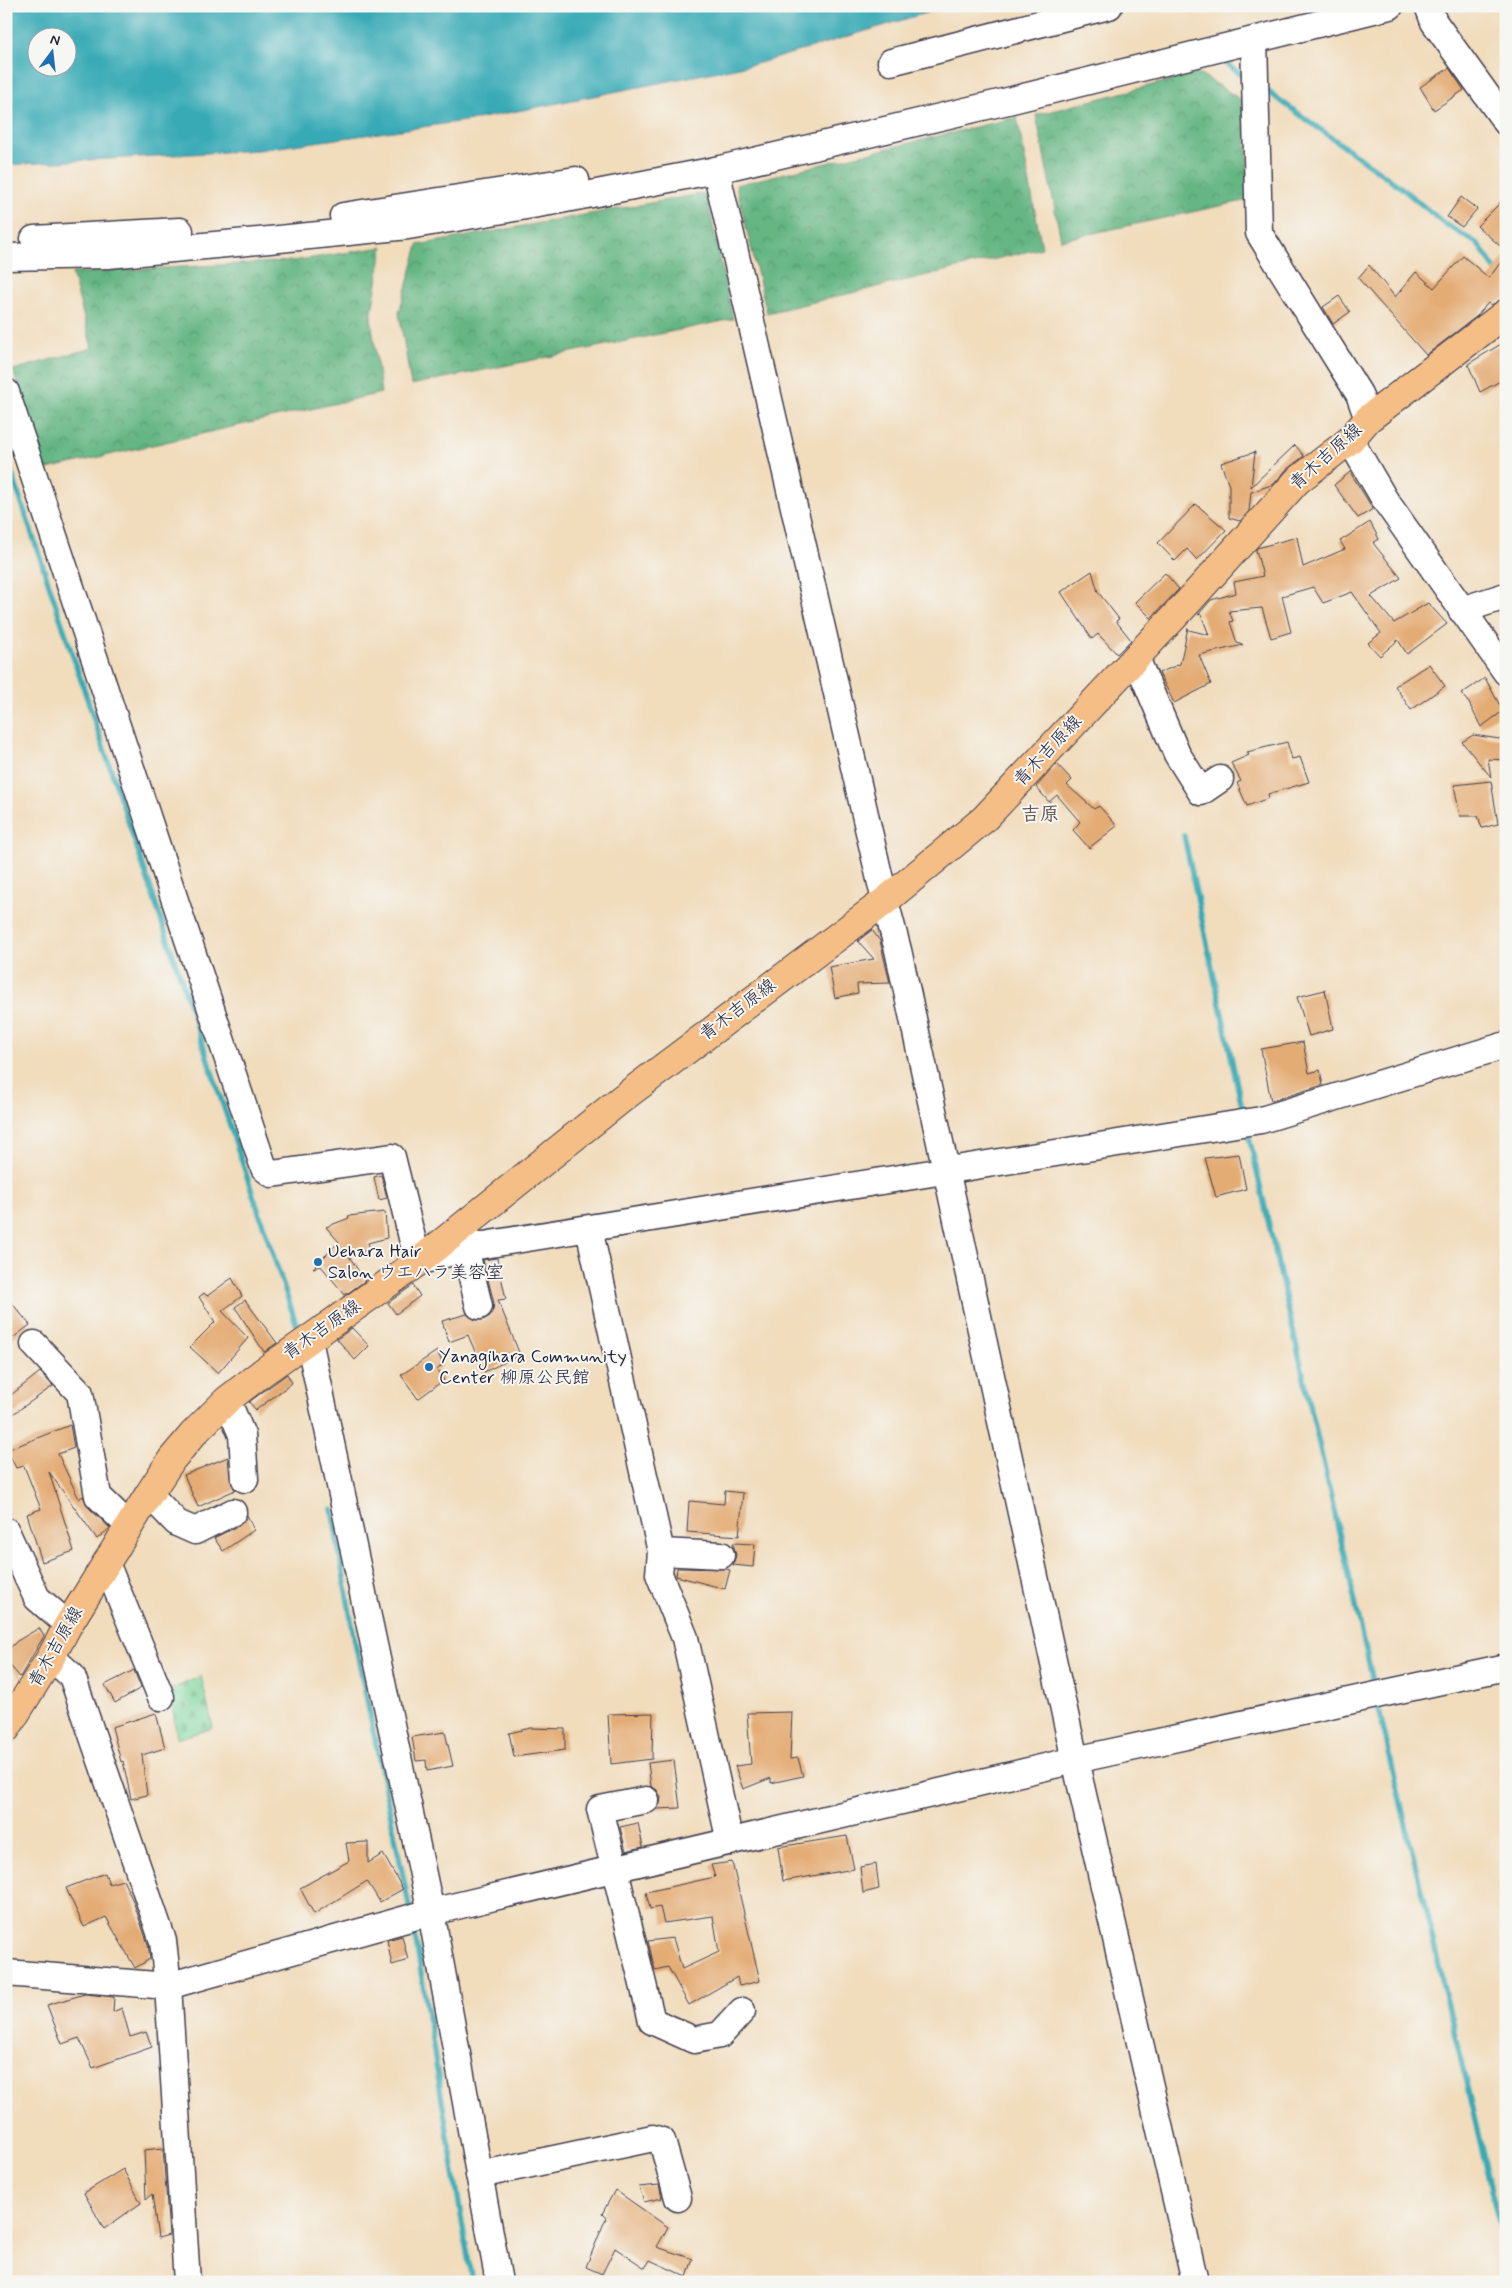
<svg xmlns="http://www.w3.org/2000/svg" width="1512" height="2288" font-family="Mynerve,'Klee One',sans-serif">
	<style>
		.forest { fill: url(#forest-crowns); stroke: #446c5f }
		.cemetery { fill: url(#cemetery-stones); stroke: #4f7c6b }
		.water { fill: #39aab6; stroke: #2e6678; fill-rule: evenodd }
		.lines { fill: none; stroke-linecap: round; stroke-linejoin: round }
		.stream { stroke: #39aab6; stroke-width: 5.5 }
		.building { fill: #e4ac74 }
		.minor-casing { stroke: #413e4e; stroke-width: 29 }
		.major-casing { stroke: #413e4e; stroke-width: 30 }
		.minor { stroke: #fff; stroke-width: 26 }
		.major { stroke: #f5be86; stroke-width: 28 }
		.poi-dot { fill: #1f6fb2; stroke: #f6f6f2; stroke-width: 2 }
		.labels { text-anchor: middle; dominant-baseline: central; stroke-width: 4; stroke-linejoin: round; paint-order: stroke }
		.street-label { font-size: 18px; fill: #22223b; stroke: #f6f6f2 }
		.poi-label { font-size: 18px; fill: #22223b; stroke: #f6f6f2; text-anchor: start }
		.neighbourhood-label { font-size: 19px; font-weight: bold; fill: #66524f; stroke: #f6f6f2 }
	</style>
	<defs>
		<pattern id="forest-crowns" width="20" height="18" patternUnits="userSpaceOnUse" patternTransform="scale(1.25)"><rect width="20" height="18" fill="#65b683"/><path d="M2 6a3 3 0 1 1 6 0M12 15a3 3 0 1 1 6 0" fill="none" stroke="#53946c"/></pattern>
		<pattern id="cemetery-stones" width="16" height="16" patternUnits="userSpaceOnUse" patternTransform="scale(1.25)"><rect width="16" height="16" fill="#7cd59b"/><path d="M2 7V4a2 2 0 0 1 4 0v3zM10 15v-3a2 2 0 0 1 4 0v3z" fill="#6bb786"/></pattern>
	</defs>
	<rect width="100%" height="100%" fill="#f6f6f2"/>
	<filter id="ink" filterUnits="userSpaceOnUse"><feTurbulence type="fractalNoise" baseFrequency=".02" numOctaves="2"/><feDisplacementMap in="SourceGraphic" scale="10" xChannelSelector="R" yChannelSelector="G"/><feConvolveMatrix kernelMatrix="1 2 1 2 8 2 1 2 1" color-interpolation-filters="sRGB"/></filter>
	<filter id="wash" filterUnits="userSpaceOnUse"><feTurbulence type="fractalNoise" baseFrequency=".0096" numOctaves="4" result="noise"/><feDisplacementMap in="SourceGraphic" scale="20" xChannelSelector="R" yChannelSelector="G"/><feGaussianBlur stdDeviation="1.12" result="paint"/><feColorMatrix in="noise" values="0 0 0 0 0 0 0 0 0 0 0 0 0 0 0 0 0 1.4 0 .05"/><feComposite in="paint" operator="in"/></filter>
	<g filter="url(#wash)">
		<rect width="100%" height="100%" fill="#f1dcbc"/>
		<!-- forest -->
		<g class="forest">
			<path d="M1199 73 1246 103 1248 200 1061 240 1036 115Z"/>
			<path d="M1017 117 1042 248 767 313 736 185Z"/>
			<path d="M706 193 733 319 411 385 399 313 418 245Z"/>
			<path d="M383 247 371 318 381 393 43 470 13 370 92 348 72 273 292 261Z"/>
		</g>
		<!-- cemetery -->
		<path class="cemetery" d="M201 1676 213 1728 177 1739 170 1690Z"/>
		<!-- water -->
		<path class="water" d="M6 6H949L760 63 472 120 258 150 6 165ZM38 38H68V68H38Z"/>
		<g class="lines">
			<!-- stream -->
			<g class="stream">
				<path d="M1222 61 1245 77"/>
				<path d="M1267 91 1399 186 1445 224 1478 244 1499 275"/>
				<path d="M6 456 300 1335"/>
				<path d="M1184 836 1244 1117"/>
				<path d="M1247 1128 1375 1690"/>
				<path d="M332 1509 355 1642 410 1910"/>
				<path d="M1377 1701 1506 2254"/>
				<path d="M413 1924 472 2282"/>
			</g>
		</g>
		<g id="blocks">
			<!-- building -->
			<g class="building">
				<path d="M1449 68 1464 90 1434 110 1420 87Z"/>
				<path d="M1461 197 1477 209 1462 227 1447 217Z"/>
				<path d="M1506 197V251L1477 226Z"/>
				<path d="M1506 255V298L1491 305 1488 303 1477 316 1426 355 1358 278 1369 265 1395 297 1416 272 1434 288 1463 256 1489 278Z"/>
				<path d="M1339 296 1350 312 1333 324 1323 307Z"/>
				<path d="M1506 341V378L1480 392 1468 364Z"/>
				<path d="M1295 445 1304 456 1287 469 1274 484 1251 492 1249 511 1240 521 1229 518V486L1221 463 1255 452 1251 487Z"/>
				<path d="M1350 472 1373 509 1358 518 1334 485Z"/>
				<path d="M1196 504 1226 530 1197 560 1187 549 1175 561 1158 543Z"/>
				<path d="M1370 522 1379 539 1373 543 1401 578 1371 596 1394 623 1428 603 1447 624 1407 654 1398 640 1380 656 1368 643 1381 633 1352 592 1323 603 1313 587 1282 596 1291 632 1271 638 1262 608 1229 611 1233 621 1230 622 1237 643 1243 645 1199 655 1211 684 1174 703 1159 673 1180 664 1188 628 1189 630 1209 635 1201 614 1198 615 1211 600 1236 593 1234 582 1263 576 1256 550 1257 548 1297 537 1303 567 1345 549 1340 541Z"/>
				<path d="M1092 571 1098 592 1119 619 1116 621 1131 640 1117 654 1098 634 1092 639 1061 592Z"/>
				<path d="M1165 573 1179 589 1151 618 1135 602Z"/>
				<path d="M1429 664 1445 686 1411 710 1395 686Z"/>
				<path d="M1485 678 1503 711 1481 727 1469 703 1461 694Z"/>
				<path d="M1473 735 1506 740V760L1488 759 1491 777 1462 742Z"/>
				<path d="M1287 742 1292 759 1300 757 1309 782 1268 794 1269 798 1247 806 1237 783 1241 781 1231 763 1249 755 1247 752Z"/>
				<path d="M1057 764 1072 780 1067 785 1094 809 1099 806 1117 826 1089 848 1073 830 1080 822 1057 795 1049 802 1036 787Z"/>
				<path d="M1491 781 1498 824 1482 828 1478 816H1460L1454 785Z"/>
				<path d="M872 930 880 941 890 983 857 984 858 993 835 998 829 967 874 959 858 941Z"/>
				<path d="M1325 990 1333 1029 1309 1036 1297 997Z"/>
				<path d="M1303 1042 1309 1073 1320 1070 1323 1085 1271 1101 1261 1049Z"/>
				<path d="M1239 1154 1246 1189 1216 1197 1205 1158Z"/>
				<path d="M381 1175 387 1198 379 1200 374 1177Z"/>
				<path d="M385 1212 387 1238 368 1243 370 1249 349 1256 365 1281 345 1295 321 1266 313 1268 339 1242 326 1227 349 1218 348 1216Z"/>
				<path d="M497 1258 506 1299 498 1300 520 1355 484 1372 468 1335 449 1342 442 1321 467 1314 475 1320H483L490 1316 493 1310 494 1303 483 1260Z"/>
				<path d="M232 1278 242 1296 222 1311 248 1338 218 1373 190 1347 215 1322 199 1297 204 1293 207 1296Z"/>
				<path d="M413 1285 420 1296 396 1314 388 1303Z"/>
				<path d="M6 1296 30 1325 6 1343Z"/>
				<path d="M245 1300 277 1343 264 1352 235 1307Z"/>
				<path d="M352 1328 369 1346 355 1360 337 1339Z"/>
				<path d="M437 1351 443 1364 437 1370 444 1380 418 1399 401 1375Z"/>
				<path d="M40 1372 53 1386 6 1419V1399Z"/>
				<path d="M287 1374 292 1383 256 1410 249 1402Z"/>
				<path d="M70 1425 74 1448 58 1454 79 1499 83 1496 88 1507 110 1528 97 1539 49 1472 74 1551 42 1562 27 1514 41 1509 24 1466 16 1468 7 1450Z"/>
				<path d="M228 1457 230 1480 235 1490 198 1507 184 1475Z"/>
				<path d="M725 1491 743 1493 739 1536 687 1532 689 1501 724 1504Z"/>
				<path d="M247 1515 254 1530 223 1551 214 1538 240 1525Z"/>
				<path d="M733 1543 755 1544 753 1567 733 1565 736 1555Z"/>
				<path d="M677 1568 726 1569 730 1570 725 1589 676 1576Z"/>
				<path d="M39 1628 44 1636 20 1677 6 1661V1652L17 1641Z"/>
				<path d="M134 1670 141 1688 115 1703 105 1685Z"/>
				<path d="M792 1712 790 1759 798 1758 803 1776 771 1783V1778L743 1789 735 1766 751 1764 747 1713Z"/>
				<path d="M156 1713 165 1748 142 1755 147 1795 131 1799 123 1761 121 1762 112 1727Z"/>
				<path d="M653 1713 652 1759 611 1764 608 1714Z"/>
				<path d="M531 1728 565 1729V1750L514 1757 509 1733Z"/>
				<path d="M445 1732 453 1766 427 1771 426 1760 416 1761 412 1737Z"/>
				<path d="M674 1760 680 1808 657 1809 660 1804 661 1797 657 1790 651 1786 648 1763Z"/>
				<path d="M638 1823 643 1847 626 1851 620 1827Z"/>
				<path d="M847 1836 854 1869 783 1881 778 1847Z"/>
				<path d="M368 1842V1863L383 1854 403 1889 380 1902 367 1881 314 1914 300 1888 349 1861 346 1843Z"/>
				<path d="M732 1862 760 1981 739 1986 737 1977 689 2005 668 1967 655 1970 648 1941 673 1938 682 1969 719 1952 713 1916 664 1923 660 1907 650 1909 646 1892 715 1877 711 1865Z"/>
				<path d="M876 1864 879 1889 863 1893 860 1867Z"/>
				<path d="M105 1873 109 1884 123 1880 133 1901 148 1944 150 1959 135 1968 106 1917 84 1927 66 1888Z"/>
				<path d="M402 1936 408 1960 392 1965 387 1940Z"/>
				<path d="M85 1994 114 1997 113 2012 122 2008 130 2037 146 2032 152 2047 93 2068 79 2038 62 2044 47 2005Z"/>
				<path d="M163 2148 169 2235 158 2238 152 2194 146 2199 144 2150Z"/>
				<path d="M123 2169 141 2203 104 2229 84 2193Z"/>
				<path d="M659 2185 662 2198 644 2202 639 2187Z"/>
				<path d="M615 2190 668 2227 657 2247 693 2259 687 2277 650 2260 645 2268 615 2248 602 2274 586 2267 606 2218 602 2214Z"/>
			</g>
		</g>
	</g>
	<g filter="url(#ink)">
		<use href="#blocks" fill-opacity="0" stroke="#413e4e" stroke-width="1"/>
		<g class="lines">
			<defs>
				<g id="minor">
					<path d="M1428 6 1434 22 1506 122"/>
					<path d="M1254 40 1259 233 1359 394 1368 419"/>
					<path d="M891 62 1109 6"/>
					<path d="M716 170 885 901 898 950 1075 1760 1195 2282"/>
					<path d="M343 216 576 180"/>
					<path d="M34 239 180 231"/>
					<path d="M6 257 108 255 269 240 408 226 550 202 716 170 1012 100 1390 6"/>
					<path d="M6 392 264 1168 272 1174 392 1157 418 1262 465 1248 1261 1120 1506 1045"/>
					<path d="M1350 440 1385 500 1506 672"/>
					<path d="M1461 610 1506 596"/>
					<path d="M1136 658 1177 754 1201 792 1220 779"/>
					<path d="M589 1229 661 1552 659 1574 685 1638 730 1842"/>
					<path d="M465 1248 479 1306"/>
					<path d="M309 1340 431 1912 499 2282"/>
					<path d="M34 1344 80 1393 98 1496 129 1526"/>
					<path d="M227 1400 242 1435 245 1479"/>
					<path d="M149 1494 177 1523 195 1531 233 1512"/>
					<path d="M6 1531 37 1598 68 1625"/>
					<path d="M661 1552 721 1555"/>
					<path d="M106 1563 161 1697"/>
					<path d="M51 1657 72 1676 163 1941 168 1986 187 2282"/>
					<path d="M646 1800 600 1809 652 2021 694 2040 720 2035 742 2011"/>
					<path d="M6 1973 168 1986 431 1912 1075 1760 1506 1667"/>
					<path d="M479 2175 653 2138 662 2141 678 2198"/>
				</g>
				<path id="major" d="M6 1729 51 1657 68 1625 149 1494 172 1459 194 1433 227 1400 263 1372 418 1262 624 1097 885 901 984 819 1188 602 1297 481 1350 440 1368 419 1506 313"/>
			</defs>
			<!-- minor casing -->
			<use href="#minor" class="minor-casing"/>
			<!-- major casing -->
			<use href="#major" class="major-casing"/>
			<!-- minor -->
			<use href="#minor" class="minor"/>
			<!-- major -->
			<use href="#major" class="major"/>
		</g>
	</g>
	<!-- markers -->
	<g class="poi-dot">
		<circle cx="318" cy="1262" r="5"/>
		<circle cx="429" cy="1367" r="5"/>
	</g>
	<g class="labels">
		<!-- street labels -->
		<g class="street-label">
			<text transform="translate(1326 457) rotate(-42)">青木吉原線</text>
			<text transform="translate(1048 751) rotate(-47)">青木吉原線</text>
			<text transform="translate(738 1010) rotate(-37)">青木吉原線</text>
			<text transform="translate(322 1330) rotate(-35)">青木吉原線</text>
			<text transform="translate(56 1647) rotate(-60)">青木吉原線</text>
		</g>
		<!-- poi labels -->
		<g class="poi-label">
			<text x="328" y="1252">Uehara Hair<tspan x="328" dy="21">Salon ウエハラ美容室</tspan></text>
			<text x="439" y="1357">Yanagihara Community<tspan x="439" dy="21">Center 柳原公民館</tspan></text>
		</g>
		<!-- neighbourhood labels -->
		<g class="neighbourhood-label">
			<text x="1040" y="814">吉原</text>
		</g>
	</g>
	<!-- margin -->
	<rect width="1512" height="2288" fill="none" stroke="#f6f6f2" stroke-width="25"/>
	<!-- north arrow -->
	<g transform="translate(52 52) rotate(15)"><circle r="24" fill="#f6f6f2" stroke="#a1a1a9"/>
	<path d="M0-4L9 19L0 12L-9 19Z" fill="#1f6fb2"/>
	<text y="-8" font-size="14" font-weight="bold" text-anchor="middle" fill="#22223b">N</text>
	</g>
</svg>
